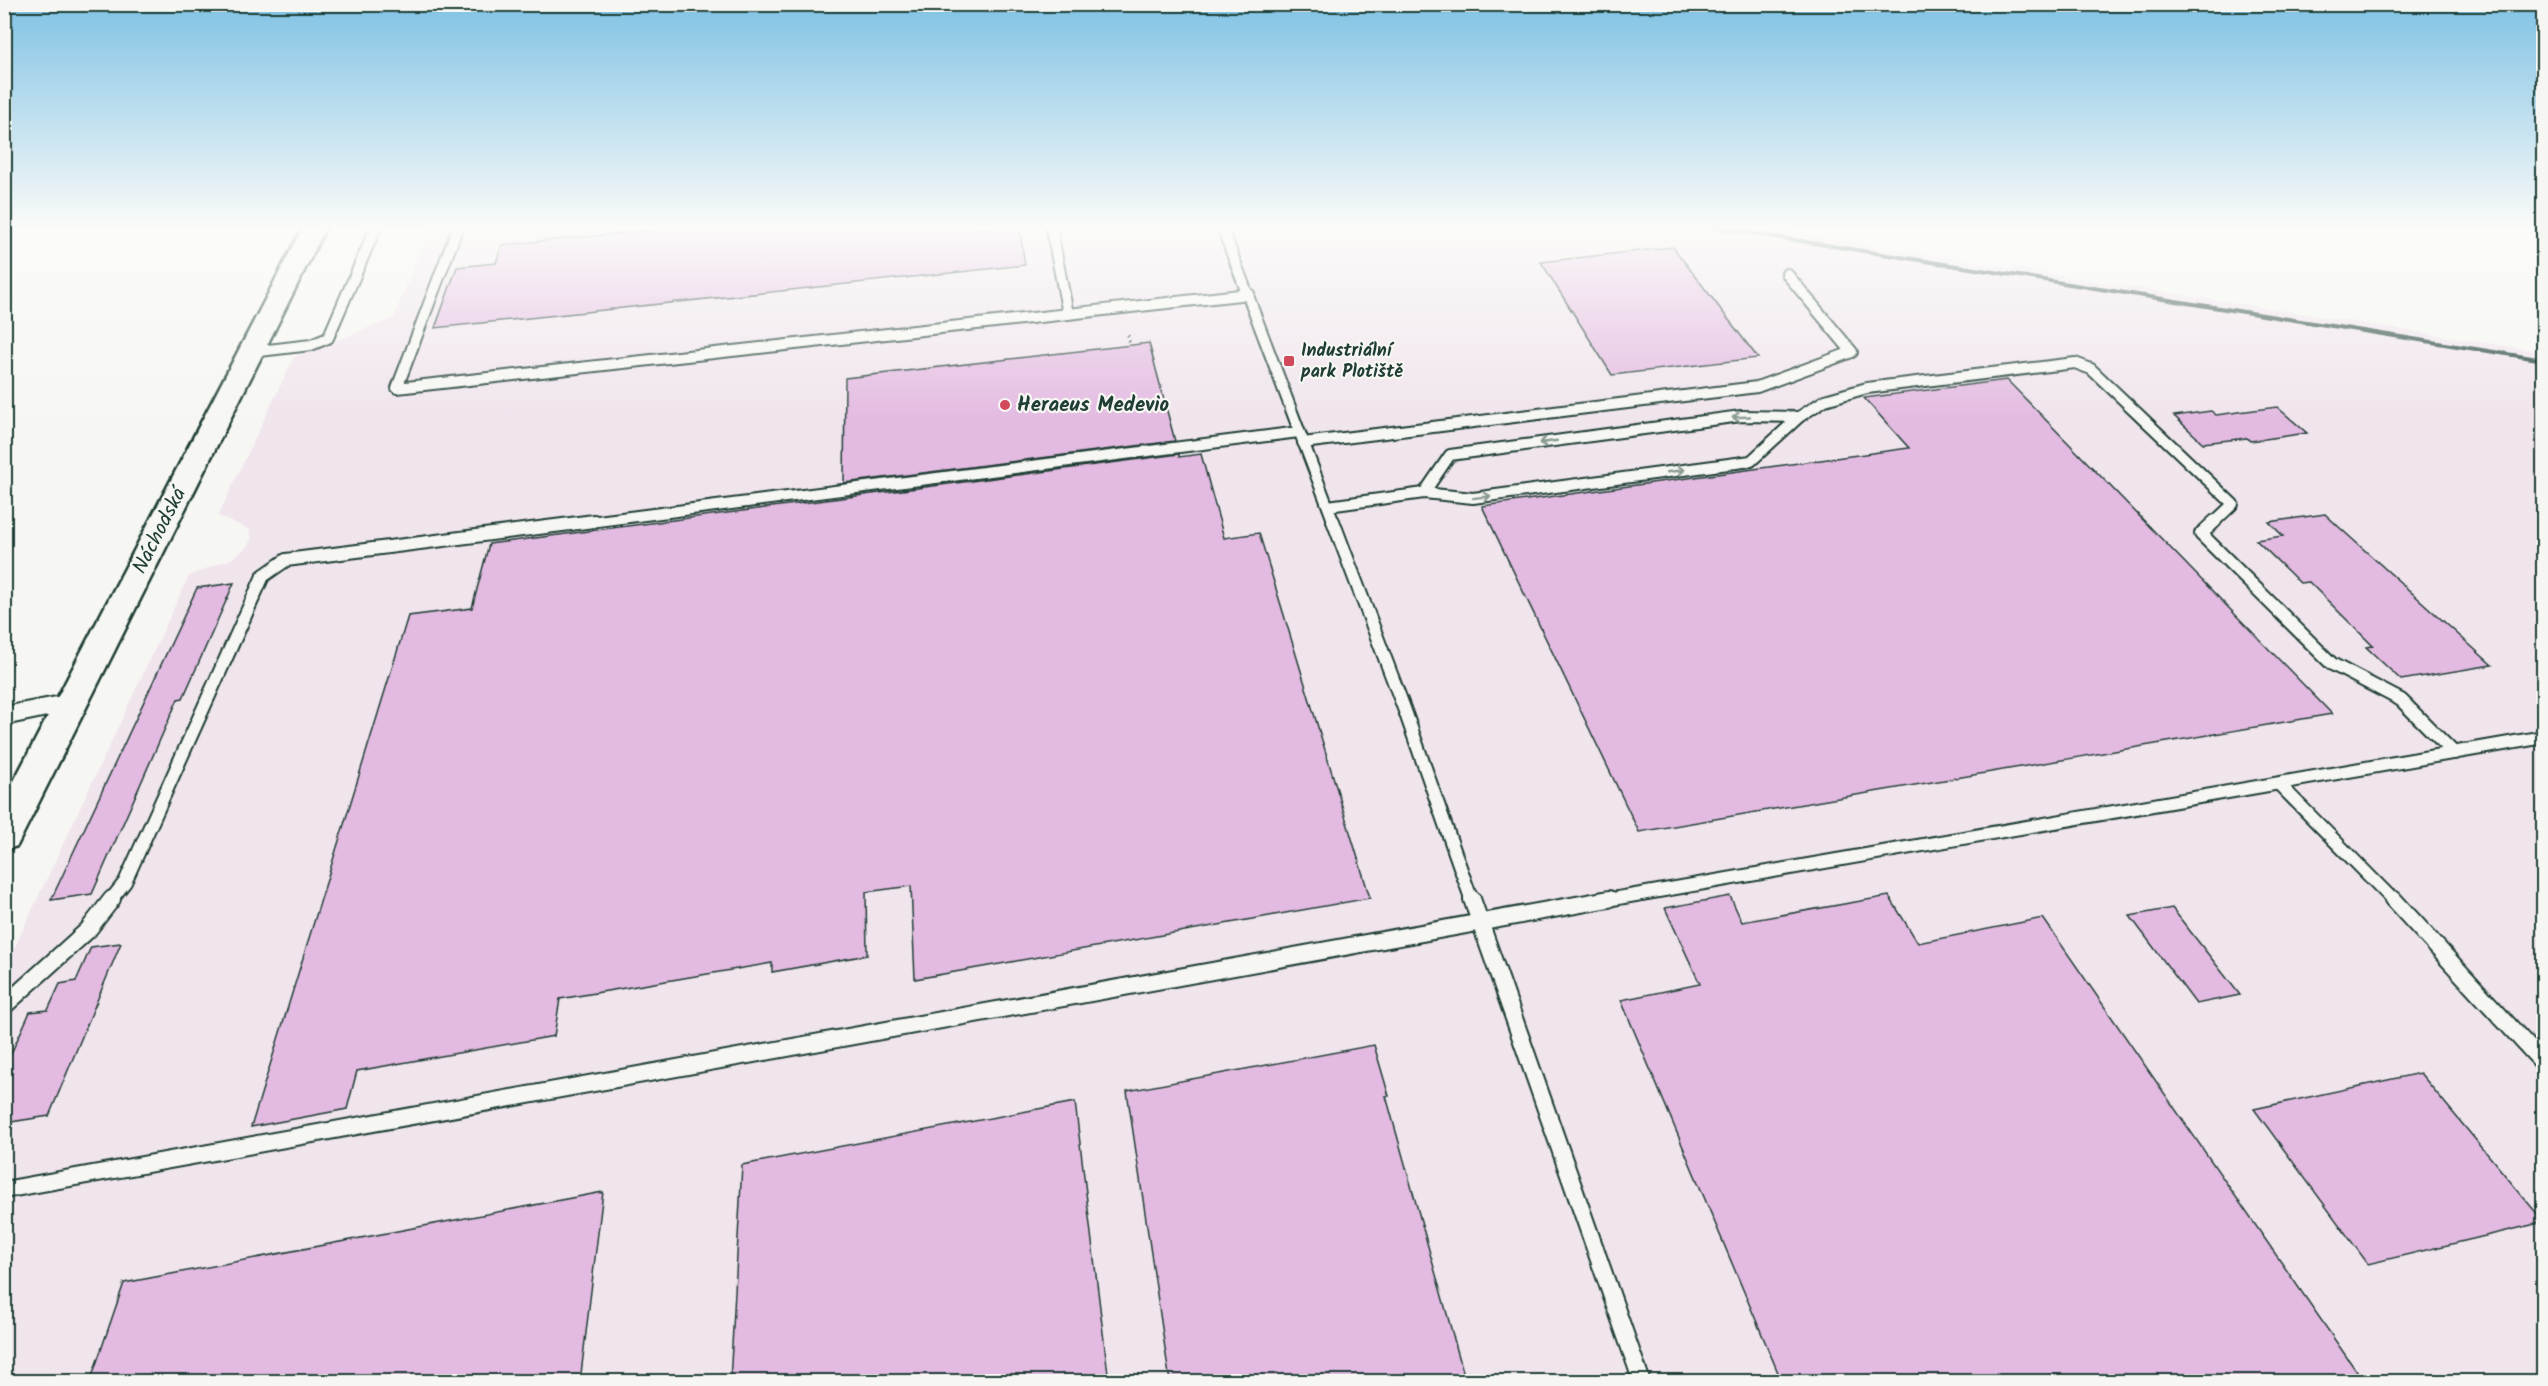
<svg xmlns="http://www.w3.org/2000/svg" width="2548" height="1386" font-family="Kalam,sans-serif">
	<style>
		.built { fill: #f0e4ed }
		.building { fill: #e3bae1; stroke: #1f3d34; stroke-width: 1.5 }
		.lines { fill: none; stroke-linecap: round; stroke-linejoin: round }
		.lane-far2-casing { stroke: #1f3d34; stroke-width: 14 }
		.lane-far1-casing { stroke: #1f3d34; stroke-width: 16 }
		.lane-casing { stroke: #1f3d34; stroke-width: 20 }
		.street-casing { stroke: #1f3d34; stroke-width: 4 }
		.secondary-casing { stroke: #1f3d34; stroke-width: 5 }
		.path { stroke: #1f3d34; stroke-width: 3; stroke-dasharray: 1.5 4; stroke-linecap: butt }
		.lane-far2 { stroke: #f6f6f2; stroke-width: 10 }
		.lane-far1 { stroke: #f6f6f2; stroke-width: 12 }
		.lane { stroke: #f6f6f2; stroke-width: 16 }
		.street { fill: #f6f6f2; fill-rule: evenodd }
		.secondary { fill: #f6f6f2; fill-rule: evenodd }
		.rail { stroke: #1f3d34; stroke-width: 4 }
		.oneway { stroke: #8a9a93 }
		.poi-dot { fill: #d1495b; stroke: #f6f6f2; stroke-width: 2 }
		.labels { text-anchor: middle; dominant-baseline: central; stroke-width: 4.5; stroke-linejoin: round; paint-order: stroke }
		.far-poi-label { font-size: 18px; font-weight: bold; fill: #1f3d34; stroke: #f6f6f2; text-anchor: start }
		.poi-label { font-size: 21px; font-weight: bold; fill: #1f3d34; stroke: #f6f6f2; text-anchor: start }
		.street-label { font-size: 21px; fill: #1f3d34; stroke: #f6f6f2 }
	</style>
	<rect width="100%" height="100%" fill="#f6f6f2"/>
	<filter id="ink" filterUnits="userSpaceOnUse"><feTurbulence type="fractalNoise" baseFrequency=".0167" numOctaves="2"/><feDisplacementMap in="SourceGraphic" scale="12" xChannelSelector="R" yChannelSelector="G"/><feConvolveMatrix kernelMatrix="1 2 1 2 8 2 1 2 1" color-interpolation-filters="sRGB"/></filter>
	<g filter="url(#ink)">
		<!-- built -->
		<path class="built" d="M429 227H1756L2543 352V1381L5 1382V968L189 576 231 559 245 549 252 539 249 529 218 516 294 357 394 318Z"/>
		<!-- building -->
		<g class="building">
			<path d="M685 227H1019L1025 265 435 328 457 267 496 263 502 245Z"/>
			<path d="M1673 247 1758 358 1612 375 1541 262Z"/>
			<path d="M1149 343 1175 441 844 483 845 378Z"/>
			<path d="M2007 380 2332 714 1639 832 1482 506 1909 448 1864 398Z"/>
			<path d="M2277 407 2307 433 2251 441 2247 438 2203 443 2174 416 2211 411 2216 415Z"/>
			<path d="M1179 454V457L1201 454 1224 538 1259 533 1370 898 915 979 911 886 866 892 867 955 772 972V963L560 999 554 1036 357 1071 347 1109 251 1127 408 616 472 608 489 544Z"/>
			<path d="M2325 514 2340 528 2492 665 2401 680 2366 647 2373 646 2309 582 2300 583 2256 540 2283 536 2269 522Z"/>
			<path d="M234 583 183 698 178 699 92 894 51 900 197 588Z"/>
			<path d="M1730 896 1742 922 1889 896 1918 943 2043 918 2364 1382H1782L1621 1000 1700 984 1665 908Z"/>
			<path d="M2172 908 2240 995 2196 1004 2130 916Z"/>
			<path d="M121 943 49 1116 4 1123V1069L30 1012 48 1010 60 984 76 981 91 947Z"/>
			<path d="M1374 1045 1389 1096H1386L1466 1382H1170L1127 1091Z"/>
			<path d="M2420 1073 2544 1222 2368 1264 2254 1109Z"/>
			<path d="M1075 1102 1109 1382H730L742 1165Z"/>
			<path d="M603 1192 580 1382H90L124 1283Z"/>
		</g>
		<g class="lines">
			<defs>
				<g id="lane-far2">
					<path d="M458 227 397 388 1249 294"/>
					<path d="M1051 227 1068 314"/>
					<path d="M1222 227 1334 523"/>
					<path d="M251 352 311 345 328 338 376 227"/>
					<path d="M1303 443 1757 387 1852 352 1787 274"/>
					<path d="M1424 493 1450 455 1741 416 1799 417"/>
					<path d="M1328 506 1424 493 1473 498 1751 461 1799 417 1825 400 1867 388 2075 363 2091 369 2233 504 2213 523"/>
					<path d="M582 523 1299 432"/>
				</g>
				<g id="lane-far1">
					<path d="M1333 521 1405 711 1472 901"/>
					<path d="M2215 521 2201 534 2332 664 2401 700 2454 753"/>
					<path d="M2279 784 2394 901"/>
					<path d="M110 901 125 882 263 576 286 560 594 521"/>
					<path d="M1601 901 2544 737"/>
				</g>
				<g id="lane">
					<path d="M1472 899 1642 1382"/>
					<path d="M2393 899 2544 1064"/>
					<path d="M4 1006 88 930 112 899"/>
					<path d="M4 1190 1609 899"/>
				</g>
				<path id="street" d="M72 694 81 697 84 703 81 709 4 725V707Z"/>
				<path id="secondary" d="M303 227H326L22 836 17 846 4 850V800Z"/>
			</defs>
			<!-- lane-far2 casing -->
			<use href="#lane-far2" class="lane-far2-casing"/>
			<!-- lane-far1 casing -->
			<use href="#lane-far1" class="lane-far1-casing"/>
			<!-- lane casing -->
			<use href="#lane" class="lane-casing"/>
			<!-- street casing -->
			<use href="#street" class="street-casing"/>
			<!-- secondary casing -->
			<use href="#secondary" class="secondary-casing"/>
			<!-- path -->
			<path class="path" d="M1128 335 1130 345"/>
			<!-- lane-far2 -->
			<use href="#lane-far2" class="lane-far2"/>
			<!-- lane-far1 -->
			<use href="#lane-far1" class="lane-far1"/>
			<!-- lane -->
			<use href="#lane" class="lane"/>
			<!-- street -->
			<use href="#street" class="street"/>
			<!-- secondary -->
			<use href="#secondary" class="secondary"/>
			<!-- rail -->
			<path class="rail" d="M1713 227 2544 360"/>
		</g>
		<!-- one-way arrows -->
		<defs><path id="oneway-shaft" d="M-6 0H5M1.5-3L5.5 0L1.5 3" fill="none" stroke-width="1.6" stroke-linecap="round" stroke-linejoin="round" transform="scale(1.5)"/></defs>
		<g class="oneway">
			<use href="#oneway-shaft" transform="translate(1741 417) rotate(177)"/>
			<use href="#oneway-shaft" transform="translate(1548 442) rotate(172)"/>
			<use href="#oneway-shaft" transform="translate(1676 471) rotate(-8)"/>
			<use href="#oneway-shaft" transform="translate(1482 497) rotate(-7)"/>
		</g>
	</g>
	<!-- sky -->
	<linearGradient id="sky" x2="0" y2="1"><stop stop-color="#80c2e4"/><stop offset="0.54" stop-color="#fbfbf9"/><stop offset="1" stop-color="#fbfbf9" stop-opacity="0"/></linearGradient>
	<rect width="2548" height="421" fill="url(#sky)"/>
	<!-- markers -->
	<g class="poi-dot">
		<rect x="1283" y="355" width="12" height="12" rx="3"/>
		<circle cx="1005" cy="405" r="6"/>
	</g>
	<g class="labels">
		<!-- far-poi labels -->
		<g class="far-poi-label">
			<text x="1301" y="351">Industriální<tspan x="1301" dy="21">park Plotiště</tspan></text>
		</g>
		<!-- poi labels -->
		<g class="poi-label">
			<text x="1017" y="405">Heraeus Medevio</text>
		</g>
		<!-- street labels -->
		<g class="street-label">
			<text transform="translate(160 531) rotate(-63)">Náchodská</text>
		</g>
	</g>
	<!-- margin -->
	<rect width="2548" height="1386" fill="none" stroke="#f6f6f2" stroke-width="24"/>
	<rect x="12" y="12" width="2524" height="1362" fill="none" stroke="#1f3d34" stroke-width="2" filter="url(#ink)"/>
</svg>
